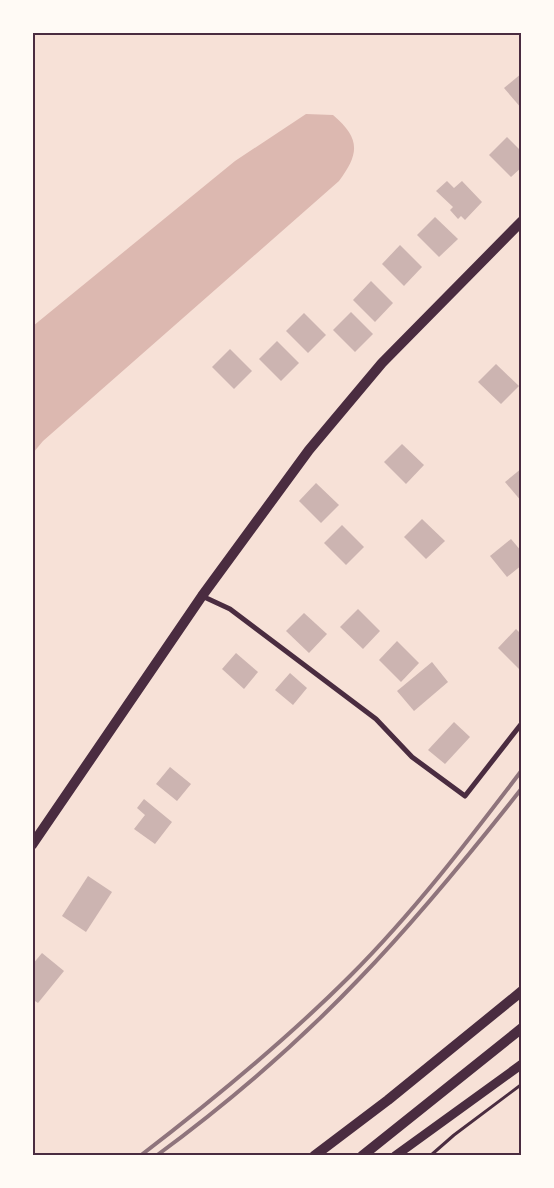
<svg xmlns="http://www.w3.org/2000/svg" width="554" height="1188" font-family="'Roboto Condensed',sans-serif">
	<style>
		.water { fill: #dcb8b0 }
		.building { fill: #ccb4b1 }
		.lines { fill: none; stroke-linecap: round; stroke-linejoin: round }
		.path { stroke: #4a2c40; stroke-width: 3 }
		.minor { stroke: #4a2c40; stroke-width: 5 }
		.tertiary { stroke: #4a2c40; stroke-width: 9 }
		.secondary { stroke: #4a2c40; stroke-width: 10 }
		.rail { stroke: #8f747c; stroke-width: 4 }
		.neatline { fill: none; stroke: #4a2c40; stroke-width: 2 }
	</style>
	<rect width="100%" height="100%" fill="#f7e1d7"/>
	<!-- water -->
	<path class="water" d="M306 114 333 115C360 138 360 153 339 181L43 441 33 453V326L235 161Z"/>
	<!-- building -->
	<g class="building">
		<path d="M522 73V109L504 88Z"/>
		<path d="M507 137 522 152V167L511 177 489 155Z"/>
		<path d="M447 181 454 188 462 181 482 202 465 220 461 216 458 219 450 210 453 207 436 191Z"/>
		<path d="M435 217 458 239 439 257 417 235Z"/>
		<path d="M400 245 422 267 404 286 382 264Z"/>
		<path d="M371 281 393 303 375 322 353 300Z"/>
		<path d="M351 312 373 334 355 352 333 330Z"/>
		<path d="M304 313 326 335 308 353 286 331Z"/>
		<path d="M277 341 299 363 281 381 259 359Z"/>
		<path d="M230 349 252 371 234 389 212 367Z"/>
		<path d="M496 364 519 386 501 404 478 382Z"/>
		<path d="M402 444 424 465 406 484 384 462Z"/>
		<path d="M522 468V502L505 482Z"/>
		<path d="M316 483 339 505 321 523 299 501Z"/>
		<path d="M422 519 445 541 426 559 404 537Z"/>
		<path d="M342 525 364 547 346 565 324 543Z"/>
		<path d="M511 539 522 552V565L507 577 490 556Z"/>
		<path d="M358 609 380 631 363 649 340 627Z"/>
		<path d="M304 613 327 634 309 653 286 631Z"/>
		<path d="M516 629 522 635V668L520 670 498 648Z"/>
		<path d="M397 641 419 663 401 682 379 660Z"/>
		<path d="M236 653 258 672 244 689 222 669Z"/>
		<path d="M432 662 448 682 414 711 397 691Z"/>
		<path d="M290 673 307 688 293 705 275 690Z"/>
		<path d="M454 722 470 737 445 764 428 750Z"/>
		<path d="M170 767 191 784 177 801 156 784Z"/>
		<path d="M144 799 172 822 155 844 134 829 145 815 137 808Z"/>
		<path d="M88 876 112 892 86 932 62 916Z"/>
		<path d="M42 953 64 971 38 1003 32 999V965Z"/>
	</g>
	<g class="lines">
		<!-- path -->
		<path class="path" d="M430 1156 454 1135 522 1084"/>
		<!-- minor -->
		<path class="minor" d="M202 596 230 609 376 719 412 757 465 796 522 723"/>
		<!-- tertiary -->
		<path class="tertiary" d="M395 1156 522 1064"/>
		<!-- secondary -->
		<g class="secondary">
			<path d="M32 845 202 596 309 450 382 363 522 221"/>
			<path d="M314 1156 388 1100 522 991"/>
			<path d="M362 1156 522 1028"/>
		</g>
		<!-- rail -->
		<g class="rail">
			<path d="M140 1156C213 1100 284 1042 350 976 413 913 468 841 522 770"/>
			<path d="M156 1156C228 1103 297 1044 359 979 417 919 470 854 522 788"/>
		</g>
	</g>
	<!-- border -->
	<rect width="554" height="1188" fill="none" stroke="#fffaf5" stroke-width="68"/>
	<rect x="34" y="34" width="486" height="1120" class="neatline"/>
</svg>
